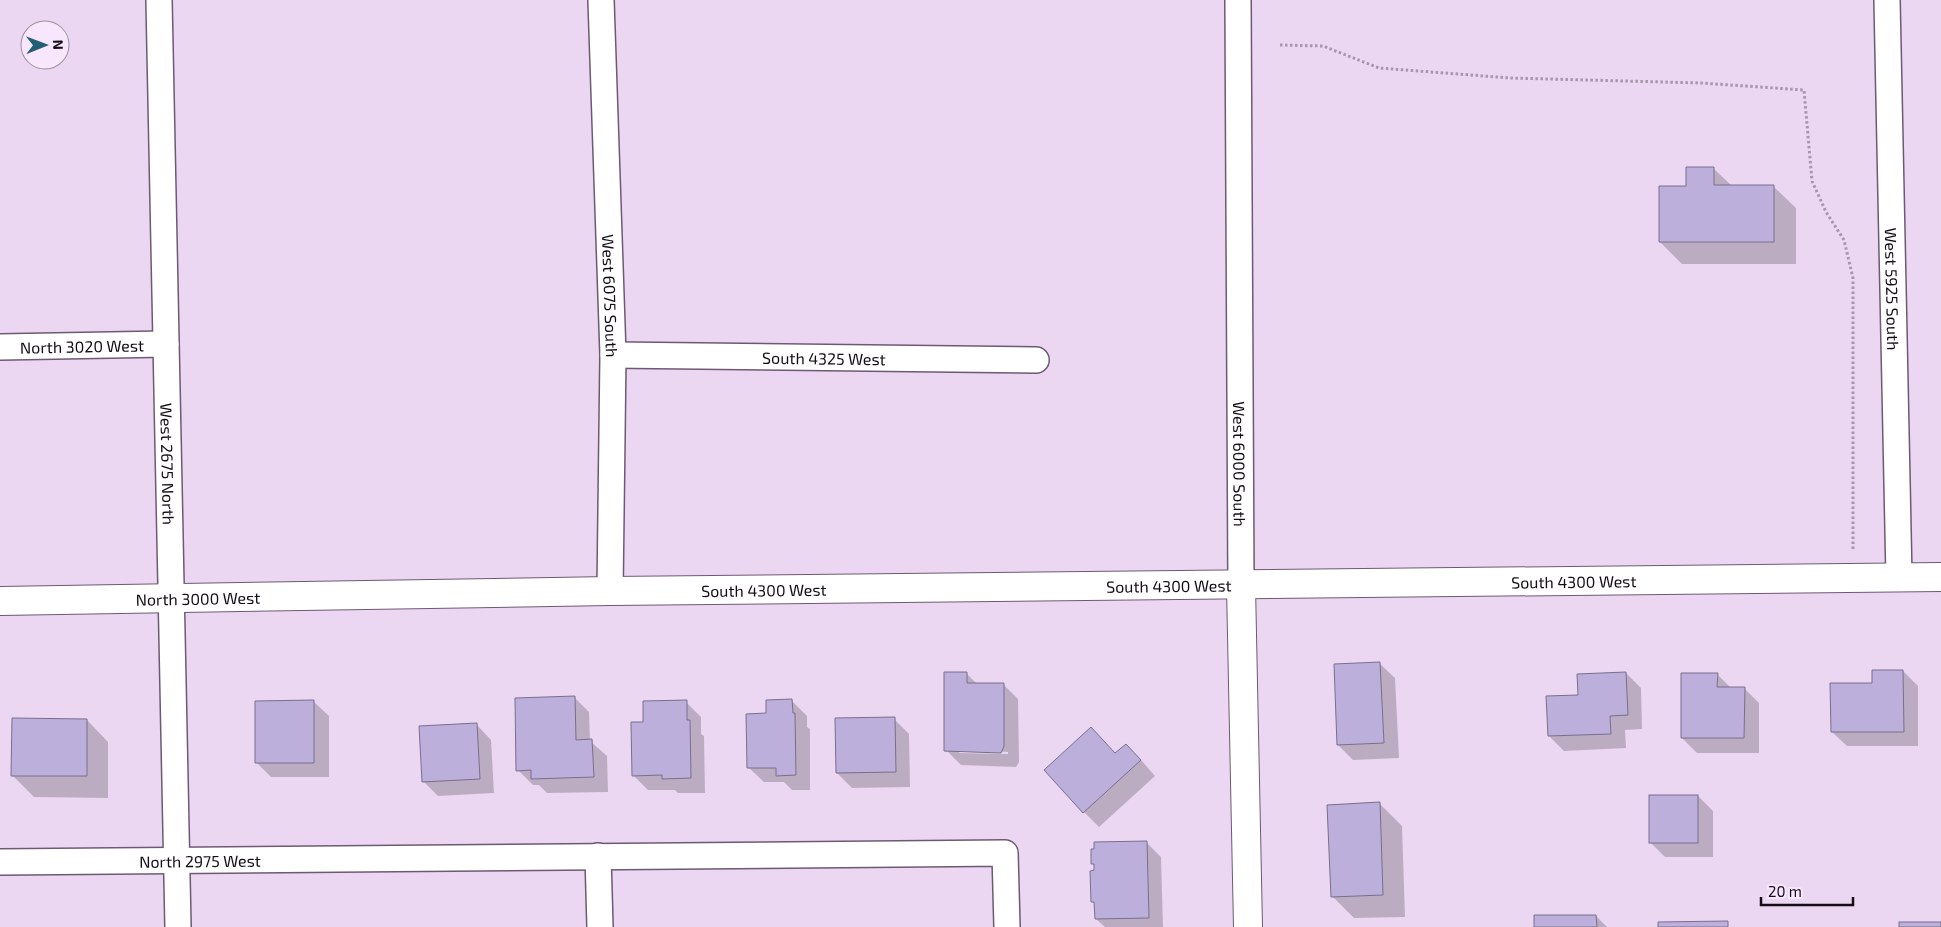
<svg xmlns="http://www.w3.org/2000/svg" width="1941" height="927" font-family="'Exo 2',sans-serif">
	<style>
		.shadow { fill: #0003; fill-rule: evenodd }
		.building { fill: #bdafdc; stroke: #786f8b }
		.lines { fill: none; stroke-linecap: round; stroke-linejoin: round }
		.street-casing { stroke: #6d5a72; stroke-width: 28 }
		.secondary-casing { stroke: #6d5a72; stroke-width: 30 }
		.path { stroke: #a696ac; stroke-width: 3; stroke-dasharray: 2.5 2.5; stroke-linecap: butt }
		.street { stroke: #fff; stroke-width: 25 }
		.secondary { stroke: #fff; stroke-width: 28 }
		.labels { text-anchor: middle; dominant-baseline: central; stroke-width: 4; stroke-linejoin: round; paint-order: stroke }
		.street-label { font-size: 16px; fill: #140d17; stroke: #f7e6fc }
	</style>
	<rect width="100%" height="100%" fill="#ecd7f3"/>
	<!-- shadow -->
	<g class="shadow">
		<path d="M1713 168 1732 186 1774 187 1796 208V264H1682L1660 242 1687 188Z"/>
		<path d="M1380 664 1395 678 1399 758 1353 760 1338 745Z"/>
		<path d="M1903 671 1918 686V746H1847L1832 732 1873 684Z"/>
		<path d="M966 673 977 684H1003L1018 699 1019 762 1016 767 961 765 946 750ZM959 750 1008 752V754L959 753Z"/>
		<path d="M1626 673 1641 688 1642 729 1625 730 1626 748 1564 751 1549 736 1580 696Z"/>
		<path d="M1717 674 1731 688H1744L1759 703V753H1697L1682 738Z"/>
		<path d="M574 697 589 712 590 741 607 756 608 792 547 793 539 785H533L518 770Z"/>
		<path d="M792 701 807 716V727L810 729V790H792L784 782H764L749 768 767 715Z"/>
		<path d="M314 702 329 716V777H271L257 763Z"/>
		<path d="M686 702 701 717V734L704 736 705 793H678L675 790H648L633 775 644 723Z"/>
		<path d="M894 719 909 734 910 787 852 788 837 773Z"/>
		<path d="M87 720 108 742V798L34 797 12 775Z"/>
		<path d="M477 725 491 740 494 793 438 796 423 781Z"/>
		<path d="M1116 754 1141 760 1155 776 1099 827 1084 812Z"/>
		<path d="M1698 796 1713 811V857H1665L1650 842Z"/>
		<path d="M1380 804 1402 826 1405 917 1354 918 1332 896Z"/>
		<path d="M1146 842 1161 857 1163 927H1105L1096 919V905L1093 902 1095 871V866L1092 863Z"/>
		<path d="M1596 916 1607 927H1535Z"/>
	</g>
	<!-- building -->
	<g class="building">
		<path d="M1686 167H1714V185H1774V242H1659V186H1686Z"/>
		<path d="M1380 662 1384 743 1337 745 1334 664Z"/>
		<path d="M1872 670H1903L1904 732H1831L1830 683H1872Z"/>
		<path d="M944 672H967V683H1004V746L1001 753 944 751Z"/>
		<path d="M1626 672 1628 715 1610 716 1611 734 1548 736 1546 696 1578 695 1577 674Z"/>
		<path d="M1681 673H1718L1717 687H1745L1744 738H1681Z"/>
		<path d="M575 696 576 740 592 739 594 777 531 779V770L516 771 515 698Z"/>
		<path d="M792 699 793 713H795L796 775 776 776V768H747L746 714 766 713V700Z"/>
		<path d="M314 700V763H255V701Z"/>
		<path d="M687 700V720H690L691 778 662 779V775L632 776 631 722H643V701Z"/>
		<path d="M895 717 896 772 836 773 835 718Z"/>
		<path d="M12 718 87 719V776H11Z"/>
		<path d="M477 723 480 779 422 782 419 726Z"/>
		<path d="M1091 727 1115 753 1126 744 1141 760 1083 813 1044 770Z"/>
		<rect x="1649" y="795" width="49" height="48"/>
		<path d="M1380 802 1383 895 1331 897 1327 805Z"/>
		<path d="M1147 841 1149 918 1095 919 1094 902H1091L1090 871 1094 870V864H1091V849H1094V842Z"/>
		<path d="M1534 915H1596L1597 927H1534Z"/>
		<path d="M1728 921V927H1658V922Z"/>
		<rect x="1899" y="922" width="42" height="5"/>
	</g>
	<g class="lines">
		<defs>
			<g id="street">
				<path id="s1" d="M159 0 178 927"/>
				<path id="s2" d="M601 0 613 355 610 591"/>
				<path id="s3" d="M1238 0 1241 586"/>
				<path id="s4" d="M1887 0 1899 578"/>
				<path id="s5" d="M0 347 166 344"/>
				<path id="s6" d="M613 355 1036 360"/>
				<path d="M598 856 600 927"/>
				<path id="s7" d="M0 862 1005 853 1007 927"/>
			</g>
			<g id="secondary">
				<path d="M1241 586 1248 927"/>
				<path id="s8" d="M0 601 610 591 1941 577"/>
			</g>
		</defs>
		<!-- street casing -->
		<use href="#street" class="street-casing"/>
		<!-- secondary casing -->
		<use href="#secondary" class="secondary-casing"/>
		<!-- path -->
		<path class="path" d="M1280 45 1323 46 1379 68 1510 78 1701 83 1804 90 1812 181 1826 212 1844 240 1853 278V550"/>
		<!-- street -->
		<use href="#street" class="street"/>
		<!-- secondary -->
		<use href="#secondary" class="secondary"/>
	</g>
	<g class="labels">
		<!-- street labels -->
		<g class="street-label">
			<text stroke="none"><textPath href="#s4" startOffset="289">West 5925 South</textPath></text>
			<text stroke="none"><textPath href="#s2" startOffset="296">West 6075 South</textPath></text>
			<text stroke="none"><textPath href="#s5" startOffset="82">North 3020 West</textPath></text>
			<text stroke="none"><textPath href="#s6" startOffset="211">South 4325 West</textPath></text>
			<text stroke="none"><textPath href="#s1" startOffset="464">West 2675 North</textPath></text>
			<text stroke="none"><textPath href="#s3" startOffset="464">West 6000 South</textPath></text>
			<text stroke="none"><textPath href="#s8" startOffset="1574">South 4300 West</textPath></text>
			<text stroke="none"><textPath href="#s8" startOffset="1169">South 4300 West</textPath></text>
			<text stroke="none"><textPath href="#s8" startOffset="764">South 4300 West</textPath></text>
			<text stroke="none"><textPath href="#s8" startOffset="198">North 3000 West</textPath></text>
			<text stroke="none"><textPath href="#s7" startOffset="200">North 2975 West</textPath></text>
		</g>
	</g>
	<!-- north arrow -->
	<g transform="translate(45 45) rotate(89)"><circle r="24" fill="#f7e6fc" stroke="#9c8fa0"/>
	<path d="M0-4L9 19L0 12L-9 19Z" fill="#215f75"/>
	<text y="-8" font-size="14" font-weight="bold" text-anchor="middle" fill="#140d17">N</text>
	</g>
	<!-- scale -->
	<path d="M1761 897v8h92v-8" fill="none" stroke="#140d17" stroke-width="2.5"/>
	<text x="1768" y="897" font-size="15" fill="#140d17" stroke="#f7e6fc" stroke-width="4" paint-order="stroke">20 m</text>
</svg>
